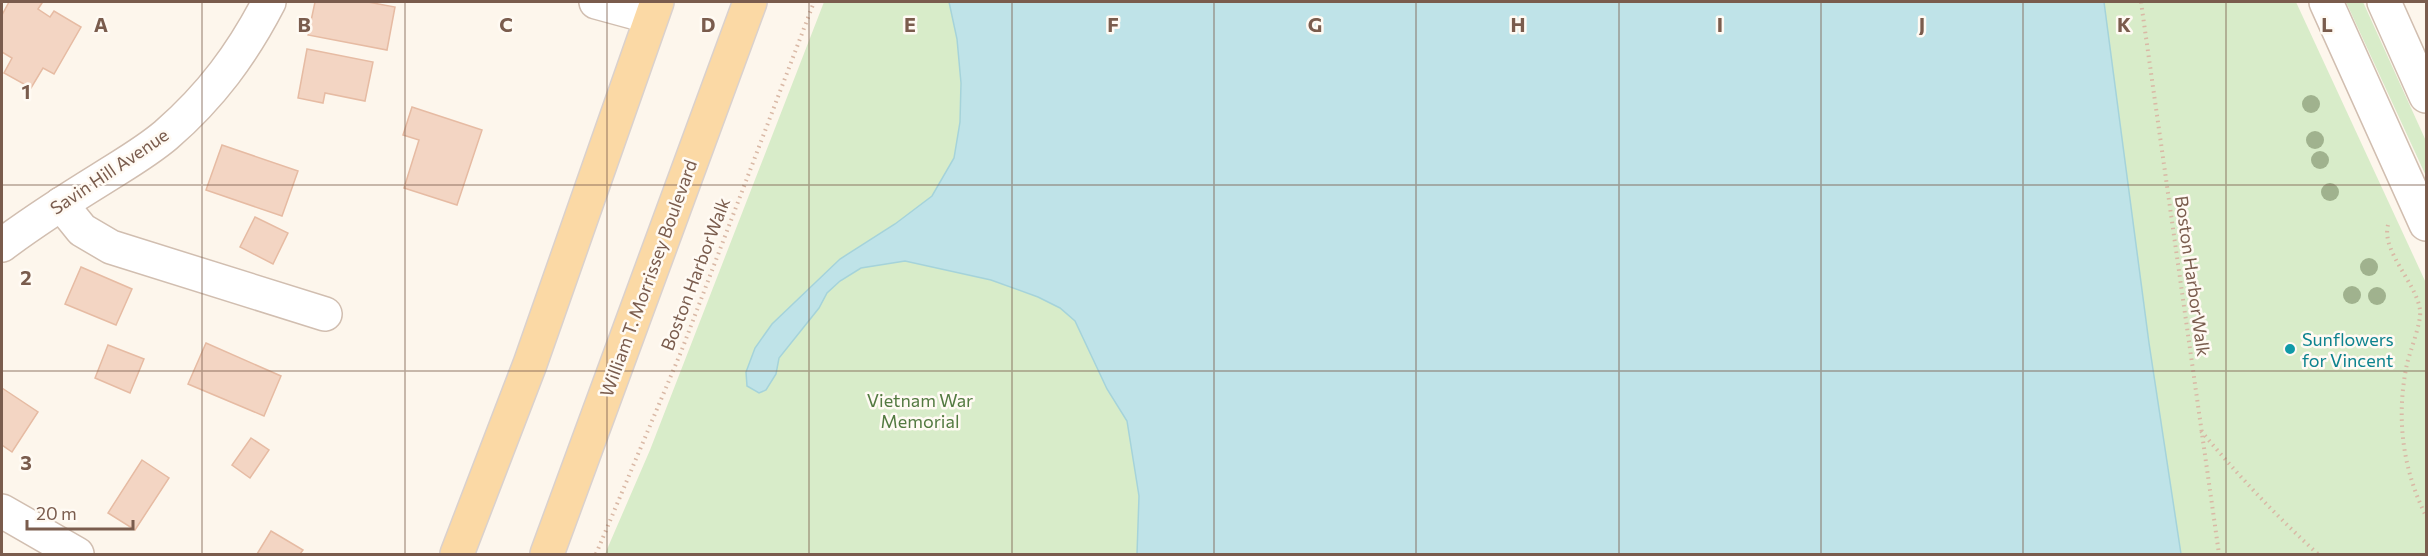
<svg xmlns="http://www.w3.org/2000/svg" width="2428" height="556" font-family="Commissioner,sans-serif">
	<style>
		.green { fill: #d8ecc9 }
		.water { fill: #bfe3e8; stroke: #a5d3da; stroke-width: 1.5 }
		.building { fill: #f3d5c3; stroke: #e6bba3; stroke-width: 1.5 }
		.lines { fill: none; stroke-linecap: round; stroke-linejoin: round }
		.minor-casing { stroke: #d1beb0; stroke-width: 36 }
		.major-casing { stroke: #dad1cd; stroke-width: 36 }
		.path { stroke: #d9b8a5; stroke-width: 4; stroke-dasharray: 1.5 4.5; stroke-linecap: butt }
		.minor { stroke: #fff; stroke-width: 33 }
		.major { stroke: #fbd9a5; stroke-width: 33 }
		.tree { fill: #a0b28e }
		.grid { fill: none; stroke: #7a5c4d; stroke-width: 1.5; stroke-opacity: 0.55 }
		.culture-dot { fill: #0f9aa8; stroke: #fffaf3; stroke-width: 2 }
		.labels { text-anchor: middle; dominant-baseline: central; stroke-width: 5; stroke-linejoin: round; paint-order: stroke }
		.street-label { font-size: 18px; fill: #7a5c4d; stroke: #fffaf3 }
		.culture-label { font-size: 18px; fill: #0d838f; stroke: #fffaf3; text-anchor: start }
		.park-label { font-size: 18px; fill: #537a41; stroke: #fffaf3 }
		.grid-label { font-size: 20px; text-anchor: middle; font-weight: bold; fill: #7a5c4d; stroke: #fffaf3; stroke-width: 5; stroke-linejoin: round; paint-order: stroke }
	</style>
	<rect width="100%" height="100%" fill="#fdf6ec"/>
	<!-- green -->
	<g class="green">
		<path d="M824 2H1993L2103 554H605L650 450Z"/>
		<path d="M2104 2H2296L2426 283V554H2181L2149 343Z"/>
		<path d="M2346 2H2363L2426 141V176Z"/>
	</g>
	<!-- water -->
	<path class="water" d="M949 2H2104L2149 343 2181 554H1137L1139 496 1127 421 1107 389 1075 321 1060 308 1038 297 991 280 905 261 861 268 840 281 827 293 819 308 779 358 776 374 766 390 759 393 747 386 746 372 755 348 772 324 840 259 895 224 932 196 954 158 960 122 961 83 957 39Z"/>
	<!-- building -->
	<g class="building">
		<path d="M9 2H40L42 3 38 9 50 17 54 11 81 27 54 74 43 68 31 88 4 73 12 58 2 52V15Z"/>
		<path d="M315 2H368L395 7 387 50 308 35Z"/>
		<path d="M307 49 373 62 365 101 325 93 323 103 298 98Z"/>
		<path d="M412 107 482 130 457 205 404 188 419 140 403 135Z"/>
		<path d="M222 145 298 171 282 216 206 190Z"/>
		<path d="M255 217 288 233 273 264 240 247Z"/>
		<path d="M81 267 132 289 116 325 65 304Z"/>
		<path d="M206 343 281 376 264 416 188 384Z"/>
		<path d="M108 345 144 359 130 393 95 378Z"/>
		<path d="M2 388 38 412 12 452 2 445Z"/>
		<path d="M251 438 269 450 250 478 232 465Z"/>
		<path d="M142 460 169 478 135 530 108 513Z"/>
		<path d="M271 531 303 550 300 554H257Z"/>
	</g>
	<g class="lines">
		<defs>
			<g id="minor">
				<path d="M596 2 651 17"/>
				<path d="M2326 2 2426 224"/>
				<path d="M2384 2 2426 96"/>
				<path d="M61 204 82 230 111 247 325 314"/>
				<path d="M2 245C34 221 67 200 101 179 123 165 146 152 166 135 211 96 242 54 269 2"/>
				<path d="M2 511 77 554"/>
			</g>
			<g id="major">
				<path d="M457 554 530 364 657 2"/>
				<path d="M547 554 750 2"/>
			</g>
		</defs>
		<!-- minor casing -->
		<use href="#minor" class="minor-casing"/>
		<!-- major casing -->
		<use href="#major" class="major-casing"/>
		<!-- path -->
		<g class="path">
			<path d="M2141 2 2219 554"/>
			<path d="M2388 225C2381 251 2417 284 2420 310 2422 321 2410 351 2407 364 2396 416 2402 468 2426 516"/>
			<path d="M2201 431C2238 475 2276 516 2318 554"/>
			<path d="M596 554 681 352 814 2"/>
		</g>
		<!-- minor -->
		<use href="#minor" class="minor"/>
		<!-- major -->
		<use href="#major" class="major"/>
	</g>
	<!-- trees -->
	<g class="tree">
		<circle cx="2311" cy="104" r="9"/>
		<circle cx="2315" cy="140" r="9"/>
		<circle cx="2320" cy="160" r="9"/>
		<circle cx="2330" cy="192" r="9"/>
		<circle cx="2369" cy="267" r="9"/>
		<circle cx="2352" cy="295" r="9"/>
		<circle cx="2377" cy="296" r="9"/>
	</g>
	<!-- grid -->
	<path class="grid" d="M202 2V554M405 2V554M607 2V554M809 2V554M1012 2V554M1214 2V554M1416 2V554M1619 2V554M1821 2V554M2023 2V554M2226 2V554M2 185H2426M2 371H2426"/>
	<!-- markers -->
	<circle class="culture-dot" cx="2290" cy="349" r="6"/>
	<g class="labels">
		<!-- street labels -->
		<g class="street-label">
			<text transform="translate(109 171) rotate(-34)">Savin Hill Avenue</text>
			<text transform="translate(695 274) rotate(-69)">Boston HarborWalk</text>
			<text transform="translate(2193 276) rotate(82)">Boston HarborWalk</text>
			<text transform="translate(648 278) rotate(-70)">William T. Morrissey Boulevard</text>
		</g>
		<!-- culture labels -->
		<g class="culture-label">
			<text x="2302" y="339">Sunflowers<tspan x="2302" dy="21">for Vincent</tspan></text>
		</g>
		<!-- park labels -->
		<g class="park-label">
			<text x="920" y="400">Vietnam War<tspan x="920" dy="21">Memorial</tspan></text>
		</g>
	</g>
	<g class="grid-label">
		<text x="101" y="32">A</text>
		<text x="304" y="32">B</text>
		<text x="506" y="32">C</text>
		<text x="708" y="32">D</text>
		<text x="910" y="32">E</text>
		<text x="1113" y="32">F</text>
		<text x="1315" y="32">G</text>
		<text x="1518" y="32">H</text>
		<text x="1720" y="32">I</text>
		<text x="1922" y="32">J</text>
		<text x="2124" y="32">K</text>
		<text x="2327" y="32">L</text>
		<text x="26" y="99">1</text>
		<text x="26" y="285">2</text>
		<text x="26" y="470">3</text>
	</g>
	<!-- border -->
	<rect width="2428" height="556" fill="none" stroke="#7a5c4d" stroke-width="6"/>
	<!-- scale -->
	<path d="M27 520v9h106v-9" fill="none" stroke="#7a5c4d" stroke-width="3"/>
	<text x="36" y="520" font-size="18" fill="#7a5c4d" stroke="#fffaf3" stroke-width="4.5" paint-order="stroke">20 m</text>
</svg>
